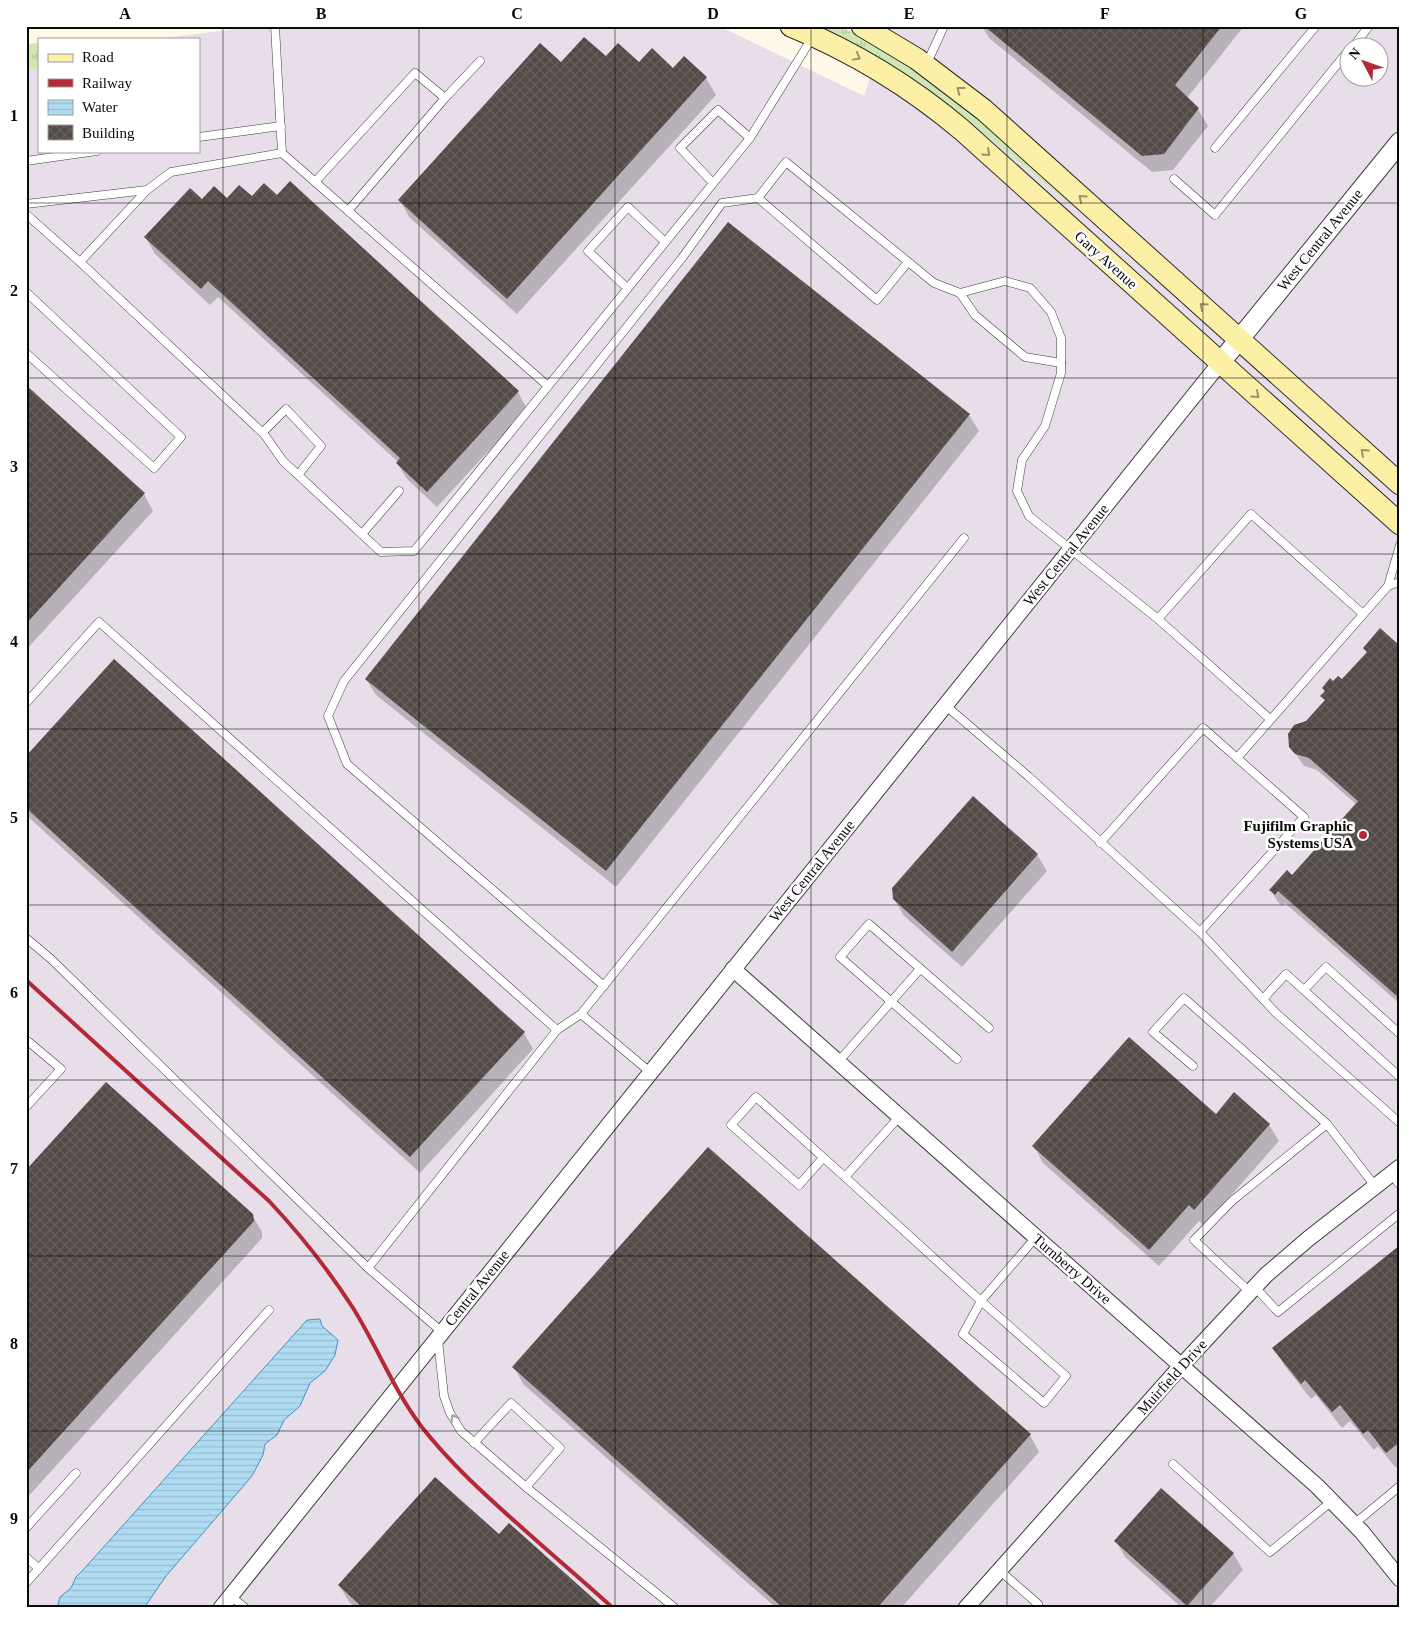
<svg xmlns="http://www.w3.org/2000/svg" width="1426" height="1634" font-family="Georgia,serif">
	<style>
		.industrial { fill: #e8dee9; fill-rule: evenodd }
		.grass { fill: url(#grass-tufts) }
		.water { fill: url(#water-rules); stroke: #3a94c7 }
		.shadow { fill: #0003 }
		.building { fill: url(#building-cross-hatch) }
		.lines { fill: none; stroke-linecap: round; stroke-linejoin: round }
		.service-casing { stroke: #3d3d3d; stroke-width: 9 }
		.minor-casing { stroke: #3d3d3d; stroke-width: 17 }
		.tertiary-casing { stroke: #3d3d3d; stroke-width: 21 }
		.secondary-casing { stroke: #2c2c2c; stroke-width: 23 }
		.service { stroke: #fff; stroke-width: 8 }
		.minor { stroke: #fff; stroke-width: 15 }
		.tertiary { stroke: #fff; stroke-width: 19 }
		.secondary { stroke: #fcefa6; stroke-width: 21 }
		.rail { stroke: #b32935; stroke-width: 4 }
		.oneway { stroke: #9b9368 }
		.oneway2 { stroke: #9d9d9d }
		.grid { fill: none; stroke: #0a0a0a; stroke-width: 1; stroke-opacity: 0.55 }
		.poi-dot { fill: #b32935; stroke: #fff; stroke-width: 2 }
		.labels { text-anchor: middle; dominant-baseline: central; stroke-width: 5; stroke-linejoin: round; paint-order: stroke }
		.street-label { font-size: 15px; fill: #0a0a0a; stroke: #fff }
		.poi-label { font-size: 15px; font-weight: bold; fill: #0a0a0a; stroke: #fff; text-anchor: end }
		.neatline { fill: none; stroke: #0a0a0a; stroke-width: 2 }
		.grid-label { font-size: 16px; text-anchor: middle; font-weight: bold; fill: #0a0a0a }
	</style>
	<defs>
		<pattern id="grass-tufts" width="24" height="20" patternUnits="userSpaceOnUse" patternTransform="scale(1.25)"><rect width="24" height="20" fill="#d0e6b5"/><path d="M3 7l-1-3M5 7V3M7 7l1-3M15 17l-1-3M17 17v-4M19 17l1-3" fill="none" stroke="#b1c49a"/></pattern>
		<pattern id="water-rules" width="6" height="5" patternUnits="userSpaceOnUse" patternTransform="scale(1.25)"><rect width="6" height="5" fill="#b0dcf3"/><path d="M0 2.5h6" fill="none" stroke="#96bbcf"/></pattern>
		<pattern id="building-cross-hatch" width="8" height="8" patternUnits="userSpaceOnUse" patternTransform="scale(1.25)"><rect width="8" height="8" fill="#524b47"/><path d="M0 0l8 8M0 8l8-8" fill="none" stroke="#66605d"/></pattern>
	</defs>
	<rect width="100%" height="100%" fill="#fef9e8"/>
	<!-- industrial -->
	<path class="industrial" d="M259 26H719L864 96 887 26H1400V1608H26V70L39 68V151H199V39L164 38ZM1348 48H1378V78H1348Z"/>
	<!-- grass -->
	<g class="grass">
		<path d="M818 26H839L857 35 924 76 971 112 1071 202 1070 204C990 139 913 69 818 26Z"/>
		<path d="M39 43V68L26 70V44Z"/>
	</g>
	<!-- water -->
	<path class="water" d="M320 1319 322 1326 338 1340 335 1355 325 1371 310 1383 300 1406 284 1420 277 1435 265 1444 263 1455 252 1476 166 1576 144 1608H57L60 1597 71 1588 76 1577 83 1570 307 1320Z"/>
	<!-- shadow -->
	<g class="shadow">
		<path d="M982 26H1244L1187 98 1198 109 1208 126 1173 170 1152 172 989 38Z"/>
		<path d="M606 58 673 70 684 58 706 78 716 95 517 314 409 217 400 200 561 64Z"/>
		<path d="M252 198 518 392 527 409 437 507 407 479 397 463 398 462 218 297 210 305 155 254 146 238 202 201Z"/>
		<path d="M26 387 144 494 153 511 26 650Z"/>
		<path d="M969 415 979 431 616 887 376 695 366 679Z"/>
		<path d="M1400 647V1004L1285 903 1282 906 1278 902 1271 890 1292 877 1356 804 1317 770 1304 766 1291 747 1307 722 1325 701 1322 696 1333 683 1342 681 1367 653 1364 648Z"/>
		<path d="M26 758 524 1033 533 1049 420 1173 26 815Z"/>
		<path d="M974 798 1037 855 1047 871 962 967 904 916 894 899Z"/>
		<path d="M1235 1094 1269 1125 1279 1141 1204 1226 1199 1221 1159 1266 1043 1163 1034 1146 1216 1116Z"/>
		<path d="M26 1172 252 1215 262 1232V1238L26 1499Z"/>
		<path d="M1400 1247V1466L1396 1468 1378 1446 1374 1450 1350 1421 1342 1428 1316 1395 1311 1399 1284 1365 1274 1348Z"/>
		<path d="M514 1367 1030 1435 1039 1452 901 1608H776L523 1384Z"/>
		<path d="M499 1536 602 1608H356L349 1602 339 1585Z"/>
		<path d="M1116 1541 1233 1553 1243 1570 1209 1608H1182L1125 1557Z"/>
	</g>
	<!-- building -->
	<g class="building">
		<path d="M984 26H1222L1175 85 1199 108 1164 154 1142 156Z"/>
		<path d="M584 37 606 56 618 43 639 62 652 48 673 68 684 56 707 77 507 299 398 200 540 43 561 62Z"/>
		<path d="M290 181 519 391 427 492 396 463 400 458 208 281 201 289 144 237 190 188 202 199 214 186 227 198 239 185 252 196 264 183 277 195Z"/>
		<path d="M728 222 970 414 606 871 365 679Z"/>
		<path d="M26 385 145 493 26 624Z"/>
		<path d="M1380 628 1400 646V999L1278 891 1275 895 1269 890 1287 870 1292 875 1358 801 1309 758 1295 754 1289 747 1288 734 1294 725 1306 721 1325 700 1320 696 1325 691 1322 688 1330 678 1333 681 1338 676 1342 679 1367 652 1363 648Z"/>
		<path d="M114 659 525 1032 410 1157 26 808V756Z"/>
		<path d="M973 796 1038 854 952 952 893 899 892 888Z"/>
		<path d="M1129 1037 1216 1114 1234 1092 1270 1124 1194 1210 1189 1205 1149 1250 1032 1146Z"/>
		<path d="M106 1082 253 1214 254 1221 26 1473V1170Z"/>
		<path d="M708 1147 1031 1434 877 1608H783L512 1367Z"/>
		<path d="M1400 1245V1442L1386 1453 1368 1430 1363 1434 1340 1405 1332 1412 1305 1380 1301 1384 1272 1348Z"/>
		<path d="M435 1477 499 1534 509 1523 604 1608H363L338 1585Z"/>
		<path d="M1161 1488 1234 1553 1187 1606 1114 1541Z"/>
	</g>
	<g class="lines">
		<defs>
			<g id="service">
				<path d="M275 26 282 153 171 172 147 190 80 262 264 434 283 461 381 552 414 551 750 138 812 38"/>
				<path d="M1352 48 1369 26"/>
				<path d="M927 63 944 26"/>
				<path d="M445 98 480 61"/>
				<path d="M199 137 281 126"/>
				<path d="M1215 148 1316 26"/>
				<path d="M282 153 548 386"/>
				<path d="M26 161 97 151"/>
				<path d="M1174 179 1215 215 1348 51"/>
				<path d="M315 182 415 73 445 98 348 211"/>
				<path d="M713 183 680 148 718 110 750 138"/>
				<path d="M26 204 147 190"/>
				<path d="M26 214 80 262"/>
				<path d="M908 262 877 300 758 198 786 162 934 283 960 293 1005 281 1030 288 1051 312 1061 338V373L1045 426 1022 460 1017 491 1029 516 1158 619"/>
				<path d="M627 288 588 251 628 207 665 242"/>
				<path d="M26 292 181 437 154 468 26 353"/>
				<path d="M960 293 975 315 1025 357 1061 363"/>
				<path d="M263 432 286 409 321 446 298 475"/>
				<path d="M362 534 399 491"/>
				<path d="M1388 586 1400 582"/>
				<path d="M26 703 99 622 557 1030"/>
				<path d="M945 705 1028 776 1200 932 1276 1013 1400 1123"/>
				<path d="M1270 719 1158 619 1251 514 1363 614"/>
				<path d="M1237 758 1388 586 1400 545"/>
				<path d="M1100 843 1203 728 1304 817 1200 932"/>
				<path d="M26 938 51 959 368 1268"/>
				<path d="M604 986 347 764 328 716 344 681 682 258 722 203 758 198"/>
				<path d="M1304 990 1326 967 1400 1034"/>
				<path d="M1263 999 1286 974 1400 1077"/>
				<path d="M581 1014 964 538"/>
				<path d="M26 1045 29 1042 61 1069 26 1107"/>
				<path d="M957 1059 840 957 869 924 989 1028"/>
				<path d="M838 1062 920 969"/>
				<path d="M1193 1066 1153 1032 1184 998 1327 1124"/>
				<path d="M823 1158 799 1185 731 1125 756 1097 845 1177 900 1116"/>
				<path d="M1391 1174 1400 1185"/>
				<path d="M845 1177 981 1301 1036 1237"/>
				<path d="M1255 1287 1278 1312 1400 1213"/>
				<path d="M1250 1292 1194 1240 1232 1201 1327 1124 1375 1186"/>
				<path d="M981 1301 1066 1376 1044 1403 963 1334Z"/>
				<path d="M442 1332 368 1268 557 1030 581 1014 650 1072"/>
				<path d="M438 1340 444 1396 450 1413 461 1431 526 1487 675 1608"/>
				<path d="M474 1443 511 1403 560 1448 526 1487"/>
				<path d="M1173 1464 1270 1552 1332 1501"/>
				<path d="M1354 1524 1400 1486"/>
				<path d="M26 1528 76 1473"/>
				<path d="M26 1557 39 1569"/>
				<path d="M999 1570 1038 1604 1035 1608"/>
				<path d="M26 1583 269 1310"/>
				<path d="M231 1596 245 1608"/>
			</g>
			<g id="minor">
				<path d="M733 969 1317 1486 1362 1532 1400 1579"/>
				<path d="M221 1608 1220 363"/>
				<path d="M966 1608 1182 1365 1266 1275 1308 1239 1400 1167"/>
			</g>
			<path id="tertiary" d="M1220 363 1400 142"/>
			<g id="secondary">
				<path d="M791 26C854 52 910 86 962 130L1400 524"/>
				<path d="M862 26 917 59 984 110 1400 484"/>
			</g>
		</defs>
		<!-- service casing -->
		<use href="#service" class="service-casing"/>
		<!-- minor casing -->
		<use href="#minor" class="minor-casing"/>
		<!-- tertiary casing -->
		<use href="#tertiary" class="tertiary-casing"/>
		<!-- secondary casing -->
		<use href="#secondary" class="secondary-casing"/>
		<!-- service -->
		<use href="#service" class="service"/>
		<!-- minor -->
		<use href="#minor" class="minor"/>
		<!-- tertiary -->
		<use href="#tertiary" class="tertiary"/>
		<!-- secondary -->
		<use href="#secondary" class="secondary"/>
		<!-- rail -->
		<path class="rail" d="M26 980 269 1201C300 1234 328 1269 353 1308 377 1346 393 1389 421 1426 450 1463 484 1494 519 1525 550 1553 582 1580 613 1608"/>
	</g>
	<!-- one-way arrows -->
	<defs><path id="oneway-chevron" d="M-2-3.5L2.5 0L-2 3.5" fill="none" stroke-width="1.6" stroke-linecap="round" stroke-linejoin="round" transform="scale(1.25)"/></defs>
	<g class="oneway">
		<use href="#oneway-chevron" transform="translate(857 57) rotate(29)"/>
		<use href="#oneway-chevron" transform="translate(960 90) rotate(-142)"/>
		<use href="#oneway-chevron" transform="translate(987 153) rotate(42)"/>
		<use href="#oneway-chevron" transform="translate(1082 198) rotate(-138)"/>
		<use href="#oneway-chevron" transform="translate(1203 306) rotate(-138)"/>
		<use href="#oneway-chevron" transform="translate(1256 395) rotate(42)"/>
		<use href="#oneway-chevron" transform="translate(1364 452) rotate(-138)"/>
	</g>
	<use class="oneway2" href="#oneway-chevron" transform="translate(454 1418) rotate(-119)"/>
	<!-- grid -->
	<path class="grid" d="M223 26V1608M419 26V1608M615 26V1608M811 26V1608M1007 26V1608M1203 26V1608M26 203H1400M26 378H1400M26 554H1400M26 729H1400M26 905H1400M26 1080H1400M26 1256H1400M26 1431H1400"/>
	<!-- markers -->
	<circle class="poi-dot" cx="1363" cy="835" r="5"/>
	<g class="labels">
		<!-- street labels -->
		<g class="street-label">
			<text transform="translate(1320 240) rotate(-51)">West Central Avenue</text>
			<text transform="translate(1106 260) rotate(42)">Gary Avenue</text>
			<text transform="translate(1066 555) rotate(-51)">West Central Avenue</text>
			<text transform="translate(812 871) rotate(-51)">West Central Avenue</text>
			<text transform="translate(1072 1269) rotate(41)">Turnberry Drive</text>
			<text transform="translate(477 1288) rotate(-51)">Central Avenue</text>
			<text transform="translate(1172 1377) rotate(-48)">Muirfield Drive</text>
		</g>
		<!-- poi labels -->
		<g class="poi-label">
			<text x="1353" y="826">Fujifilm Graphic<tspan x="1353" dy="17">Systems USA</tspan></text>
		</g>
	</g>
	<!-- border -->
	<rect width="1426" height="1634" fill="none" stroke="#ffffff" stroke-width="55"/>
	<!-- legend -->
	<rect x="38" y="38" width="162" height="115" fill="#ffffff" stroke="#9d9d9d"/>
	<rect x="48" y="54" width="25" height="8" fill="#fcefa6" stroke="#9d9d9d"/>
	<text x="82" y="62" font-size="15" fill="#0a0a0a">Road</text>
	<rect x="48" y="79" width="25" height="8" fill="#b32935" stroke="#9d9d9d"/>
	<text x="82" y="88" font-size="15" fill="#0a0a0a">Railway</text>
	<rect x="48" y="100" width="25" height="15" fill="url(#water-rules)" stroke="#9d9d9d"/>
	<text x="82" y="112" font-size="15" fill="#0a0a0a">Water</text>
	<rect x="48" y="125" width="25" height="15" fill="url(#building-cross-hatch)" stroke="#9d9d9d"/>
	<text x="82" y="138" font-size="15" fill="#0a0a0a">Building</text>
	<!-- north arrow -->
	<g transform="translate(1364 62) rotate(311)"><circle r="24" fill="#ffffff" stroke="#9d9d9d"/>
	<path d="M0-4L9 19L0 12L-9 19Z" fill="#b32935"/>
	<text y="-8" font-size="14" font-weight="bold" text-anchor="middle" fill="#0a0a0a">N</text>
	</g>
	<rect x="28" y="28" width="1370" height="1578" class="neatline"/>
	<g class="grid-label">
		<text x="125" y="19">A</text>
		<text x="321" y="19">B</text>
		<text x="517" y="19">C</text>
		<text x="713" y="19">D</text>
		<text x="909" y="19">E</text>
		<text x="1105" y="19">F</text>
		<text x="1301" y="19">G</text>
		<text x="14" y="121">1</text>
		<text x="14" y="296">2</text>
		<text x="14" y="472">3</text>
		<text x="14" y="647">4</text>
		<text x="14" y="823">5</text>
		<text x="14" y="998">6</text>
		<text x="14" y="1174">7</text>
		<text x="14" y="1349">8</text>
		<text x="14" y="1524">9</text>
	</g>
</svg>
